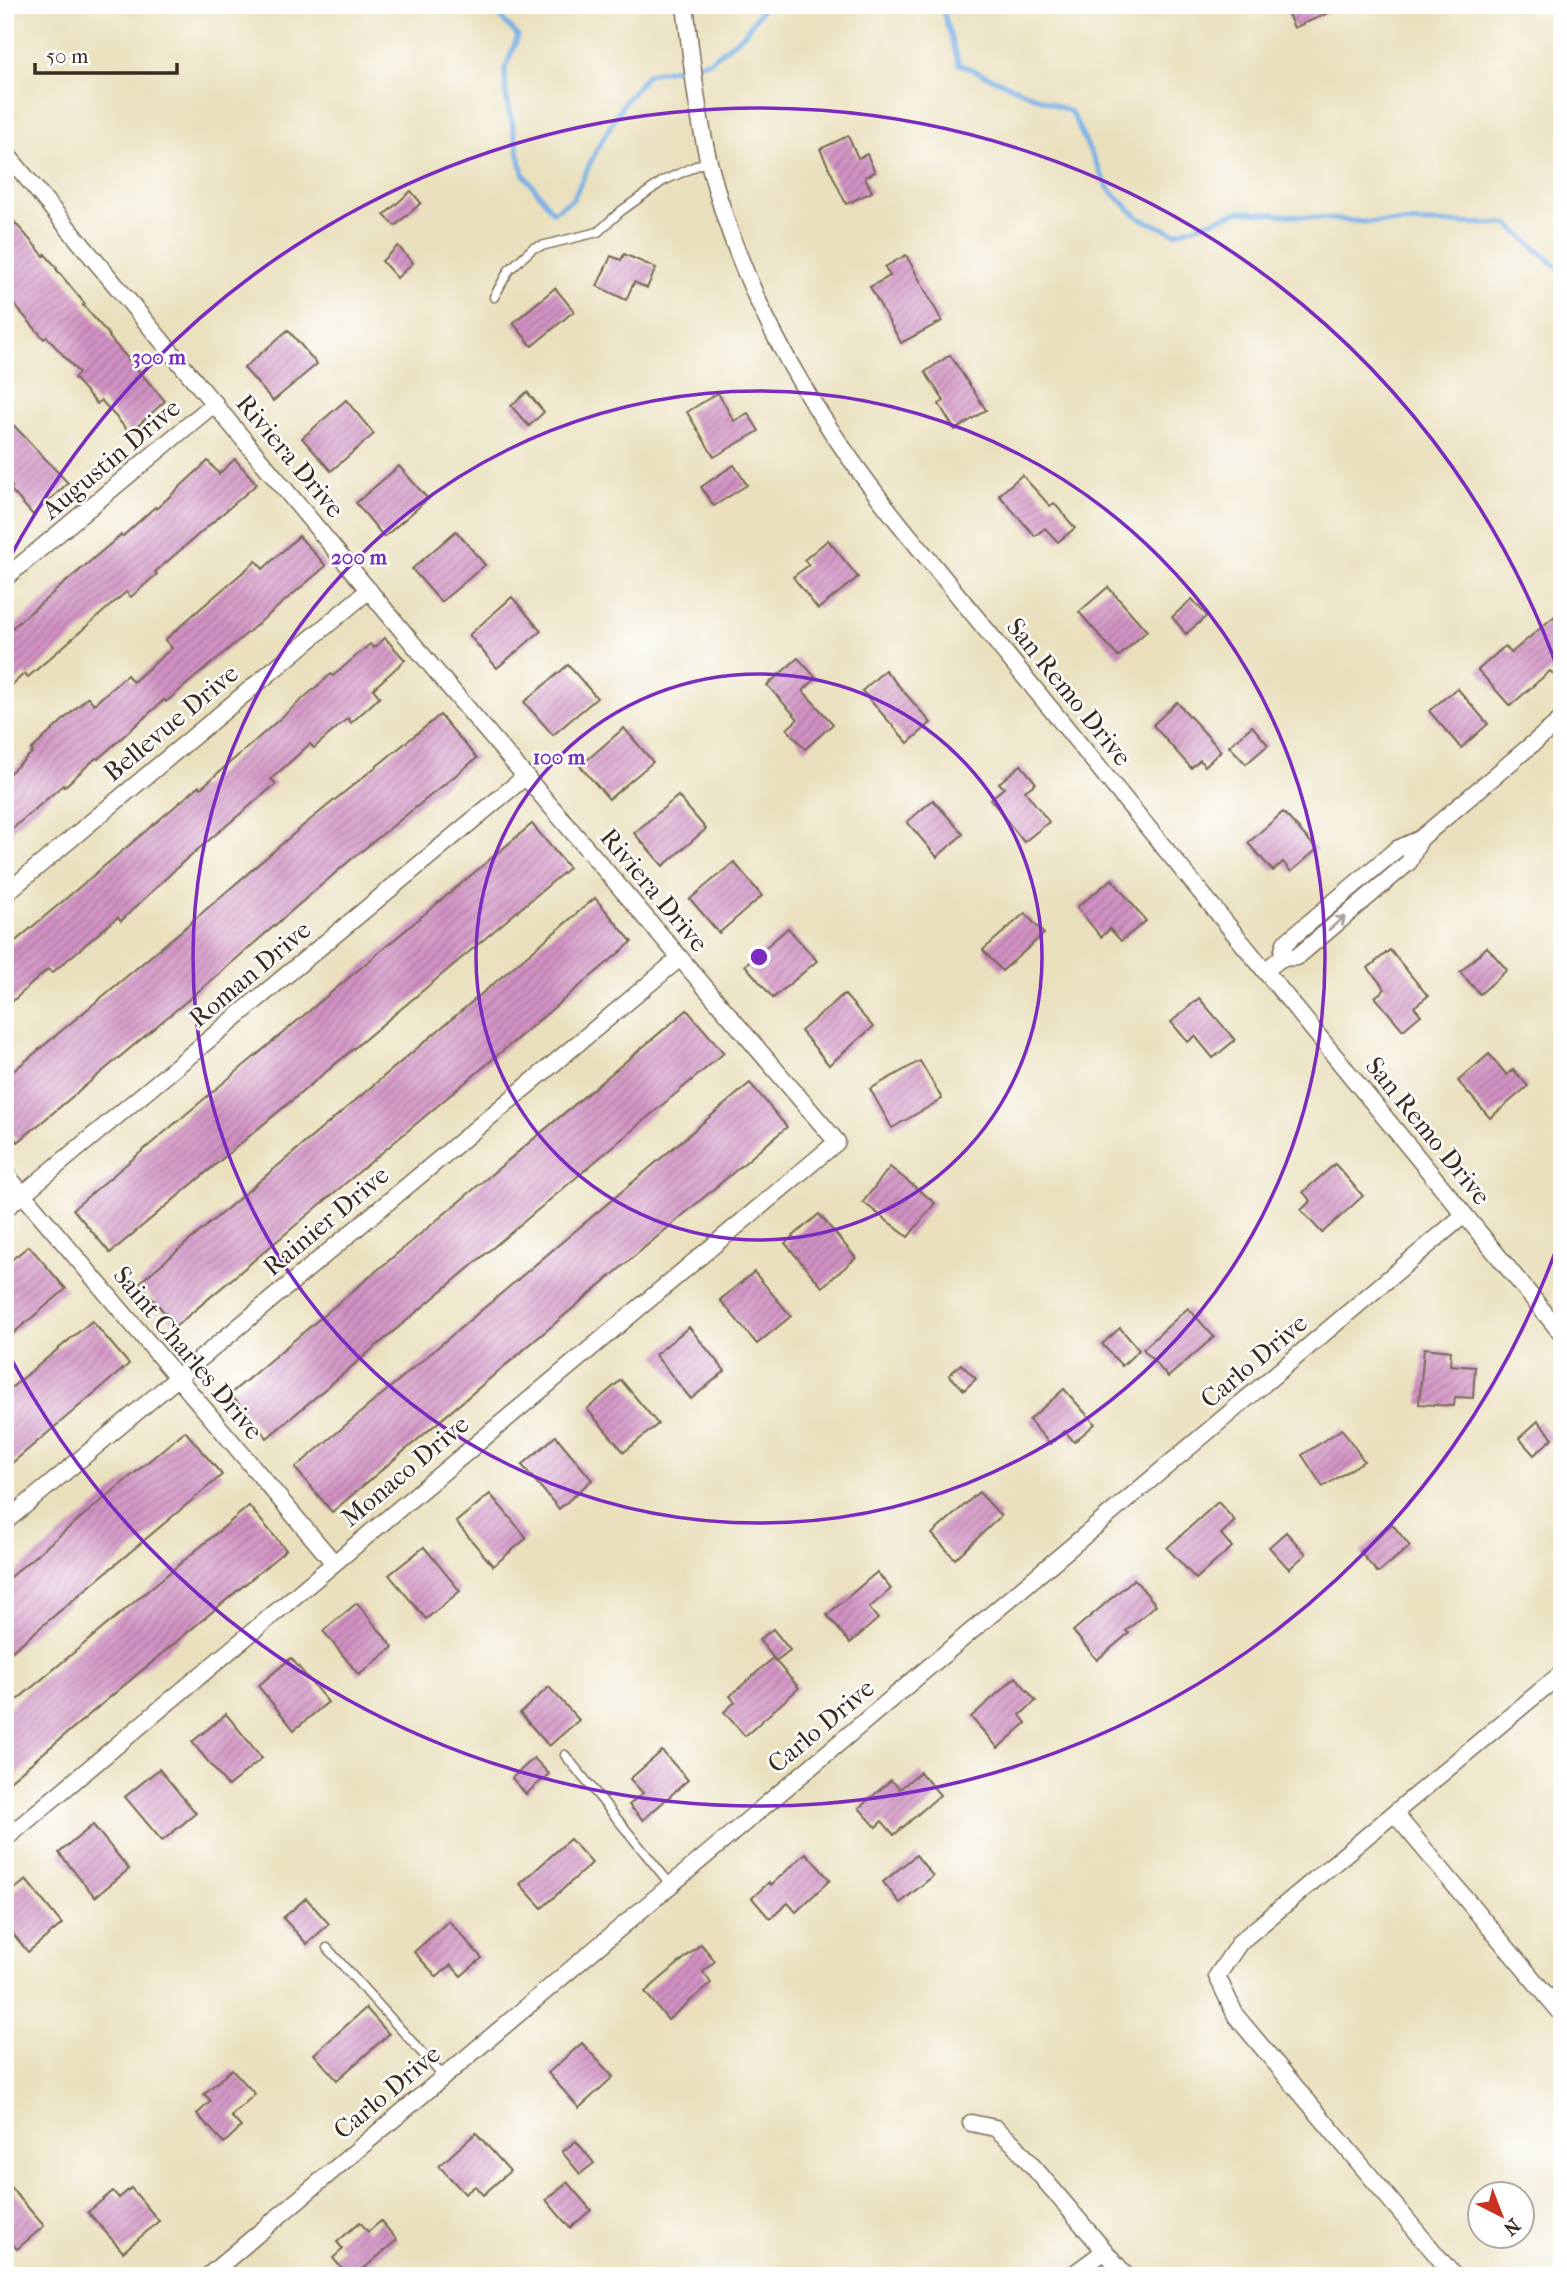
<svg xmlns="http://www.w3.org/2000/svg" width="1567" height="2281" font-family="'IM FELL French Canon',serif">
	<style>
		.lines { fill: none; stroke-linecap: round; stroke-linejoin: round }
		.stream { stroke: #75afe5; stroke-width: 5 }
		.building { fill: url(#building-hatch) }
		.lane-casing { stroke: #786a56; stroke-width: 11 }
		.street-casing { stroke: #786a56; stroke-width: 19 }
		.lane { stroke: #fff; stroke-width: 8 }
		.street { stroke: #fff; stroke-width: 16 }
		.oneway { stroke: #a79f9a }
		.ring { fill: none; stroke: #7b2cbf; stroke-width: 3.5 }
		.labels { text-anchor: middle; dominant-baseline: central; stroke-width: 5; stroke-linejoin: round; paint-order: stroke }
		.street-label { font-size: 26px; fill: #3b2a1e; stroke: #fff }
		.centre { fill: #7b2cbf; stroke: #fff; stroke-width: 3.5 }
		.ring-label { font-size: 21px; text-anchor: middle; font-weight: bold; fill: #7b2cbf; stroke: #fff; stroke-width: 5; stroke-linejoin: round; paint-order: stroke }
	</style>
	<defs>
		<pattern id="building-hatch" width="6" height="6" patternUnits="userSpaceOnUse" patternTransform="scale(1.75)"><rect width="6" height="6" fill="#d192c3"/><path d="M-1 1l2-2M0 6l6-6M5 7l2-2" fill="none" stroke="#ab779e"/></pattern>
	</defs>
	<rect width="100%" height="100%" fill="#fff"/>
	<filter id="ink" filterUnits="userSpaceOnUse"><feTurbulence type="fractalNoise" baseFrequency=".0143" numOctaves="2"/><feDisplacementMap in="SourceGraphic" scale="14" xChannelSelector="R" yChannelSelector="G"/><feConvolveMatrix kernelMatrix="1 2 1 2 8 2 1 2 1" color-interpolation-filters="sRGB"/></filter>
	<filter id="wash" filterUnits="userSpaceOnUse"><feTurbulence type="fractalNoise" baseFrequency=".00686" numOctaves="4" result="noise"/><feDisplacementMap in="SourceGraphic" scale="28" xChannelSelector="R" yChannelSelector="G"/><feGaussianBlur stdDeviation="1.57" result="paint"/><feColorMatrix in="noise" values="0 0 0 0 0 0 0 0 0 0 0 0 0 0 0 0 0 1.4 0 .05"/><feComposite in="paint" operator="in"/></filter>
	<g filter="url(#wash)">
		<rect width="100%" height="100%" fill="#eae0bd"/>
		<g class="lines">
			<!-- stream -->
			<g class="stream">
				<path d="M489 5 518 36 505 69 506 95 523 173 553 212 573 199 597 149 625 101 648 74 710 61 744 34 765 5"/>
				<path d="M941 5 959 64 1071 112 1108 188 1139 218 1175 233 1241 211 1365 222 1508 224 1562 271"/>
			</g>
		</g>
		<g id="blocks">
			<!-- building -->
			<g class="building">
				<path d="M1284 5H1346L1294 28Z"/>
				<path d="M848 136 858 158 867 154 875 172 865 177 872 192 846 204 820 149Z"/>
				<path d="M411 191 421 203 395 226 384 215Z"/>
				<path d="M5 211 44 256 45 254 57 268 56 269 85 304 83 305 110 336 109 337 165 401 130 433 101 400 97 404 74 378 79 373 47 337 44 339 5 294Z"/>
				<path d="M398 246 413 263 397 278 382 261Z"/>
				<path d="M624 254 656 268 647 288 634 282 626 300 597 286 611 256 621 260Z"/>
				<path d="M906 255 942 321 901 343 870 287 890 276 885 267Z"/>
				<path d="M555 288 574 311 532 346 513 323Z"/>
				<path d="M288 330 317 364 273 401 244 368Z"/>
				<path d="M950 355 986 410 955 430 939 404 944 401 925 372Z"/>
				<path d="M527 392 544 412 529 426 511 406Z"/>
				<path d="M718 393 734 421 748 413 759 431 714 457 687 412Z"/>
				<path d="M346 400 374 434 331 471 302 438Z"/>
				<path d="M5 416 68 483 33 515 10 489 12 487 5 479Z"/>
				<path d="M235 459 257 484 155 572 157 574 131 597 126 592 28 677 25 673 5 691V634L121 535 123 536 155 507 156 509 208 461 219 474Z"/>
				<path d="M734 465 747 485 714 506 701 487Z"/>
				<path d="M399 466 428 499 384 537 356 503Z"/>
				<path d="M1022 475 1050 506 1054 503 1075 528 1058 542 1045 528 1035 536 999 495Z"/>
				<path d="M456 531 485 565 441 602 412 569Z"/>
				<path d="M299 536 326 566 166 702 164 700 98 759 96 758 64 787 63 785 5 835V777L33 752 31 750 88 697 94 704 127 675 133 682 172 648 165 640 194 614 256 561 263 569Z"/>
				<path d="M828 540 858 577 818 609 793 577 809 565 804 560Z"/>
				<path d="M1108 587 1147 631 1118 657 1079 612Z"/>
				<path d="M512 597 541 631 497 668 469 635Z"/>
				<path d="M1192 599 1207 616 1186 634 1172 617Z"/>
				<path d="M1562 610V667L1553 674 1550 671 1510 706 1478 670 1505 646 1511 653Z"/>
				<path d="M385 638 405 660 373 689 380 697 351 723 348 718 314 748 310 744 271 779 276 784 184 861 121 921 118 917 52 973 48 969 5 1008V950L199 786 201 788 331 674 333 676 370 644 374 648Z"/>
				<path d="M798 658 816 678 803 691 833 724 805 749 787 729 798 719 767 685Z"/>
				<path d="M568 665 597 698 553 735 524 702Z"/>
				<path d="M885 670 931 723 908 743 862 691Z"/>
				<path d="M1457 688 1488 724 1461 748 1429 711Z"/>
				<path d="M1177 702 1221 751 1205 766 1200 760 1191 768 1153 725Z"/>
				<path d="M440 715 477 758 348 862 213 979 18 1142 5 1127V1078L181 931 305 824Z"/>
				<path d="M1252 726 1268 745 1246 764 1229 746Z"/>
				<path d="M624 728 653 762 609 799 580 766Z"/>
				<path d="M1021 765 1036 783 1025 791 1049 822 1024 842 990 799 1004 788 999 783Z"/>
				<path d="M678 796 706 829 663 866 634 833Z"/>
				<path d="M933 800 963 834 937 857 907 822Z"/>
				<path d="M1283 812 1317 849 1291 872 1283 862 1273 871 1248 843Z"/>
				<path d="M532 824 569 868 110 1253 73 1209Z"/>
				<path d="M734 862 762 896 719 933 690 899Z"/>
				<path d="M1112 879 1146 921 1121 941 1110 929 1101 937 1077 907Z"/>
				<path d="M595 898 632 942 176 1326 139 1283Z"/>
				<path d="M1025 913 1044 934 1002 971 983 950Z"/>
				<path d="M788 928 817 961 773 998 745 965Z"/>
				<path d="M1487 947 1507 970 1480 994 1460 972Z"/>
				<path d="M1390 950 1428 996 1414 1007 1421 1015 1403 1030 1375 997 1385 989 1368 968Z"/>
				<path d="M844 994 873 1027 829 1065 801 1031Z"/>
				<path d="M1199 998 1235 1040 1213 1058 1195 1036 1188 1042 1171 1022Z"/>
				<path d="M687 1010 724 1053 267 1438 230 1394Z"/>
				<path d="M1489 1054 1507 1075 1513 1069 1528 1086 1490 1118 1458 1081Z"/>
				<path d="M920 1061 942 1099 892 1128 870 1089Z"/>
				<path d="M750 1083 787 1127 332 1512 295 1468Z"/>
				<path d="M1335 1164 1363 1196 1322 1233 1301 1210 1311 1201 1303 1192Z"/>
				<path d="M890 1167 935 1203 908 1237 863 1202Z"/>
				<path d="M819 1214 856 1258 822 1287 785 1243Z"/>
				<path d="M29 1246 66 1289 5 1340V1265Z"/>
				<path d="M754 1272 791 1316 757 1344 720 1300Z"/>
				<path d="M1188 1308 1214 1337 1168 1377 1143 1349Z"/>
				<path d="M92 1321 129 1364 5 1469V1393Z"/>
				<path d="M689 1327 725 1371 691 1399 655 1355Z"/>
				<path d="M1120 1328 1139 1350 1122 1366 1102 1344Z"/>
				<path d="M1424 1348 1451 1351 1450 1365 1475 1367 1473 1398 1455 1397 1454 1406 1419 1404Z"/>
				<path d="M961 1364 976 1379 964 1390 949 1375Z"/>
				<path d="M621 1380 658 1424 624 1452 587 1409Z"/>
				<path d="M1064 1389 1095 1424 1074 1442 1065 1431 1050 1444 1029 1420Z"/>
				<path d="M1538 1421 1553 1438 1534 1455 1519 1438Z"/>
				<path d="M1342 1429 1364 1461 1323 1487 1302 1455Z"/>
				<path d="M185 1431 222 1475 5 1657V1581Z"/>
				<path d="M556 1436 592 1480 559 1509 522 1465Z"/>
				<path d="M979 1492 1001 1516 955 1559 932 1534Z"/>
				<path d="M490 1494 527 1538 493 1566 456 1522Z"/>
				<path d="M1218 1502 1235 1521 1221 1534 1232 1547 1196 1579 1167 1548Z"/>
				<path d="M249 1506 286 1550 5 1785V1710Z"/>
				<path d="M1392 1524 1410 1546 1378 1573 1360 1552Z"/>
				<path d="M1286 1532 1306 1554 1289 1569 1269 1547Z"/>
				<path d="M424 1547 460 1591 426 1619 389 1575Z"/>
				<path d="M877 1572 891 1589 869 1608 878 1619 850 1643 827 1615Z"/>
				<path d="M1134 1579 1156 1605 1126 1631 1129 1633 1097 1660 1073 1631Z"/>
				<path d="M357 1603 393 1647 359 1675 323 1631Z"/>
				<path d="M773 1629 790 1650 776 1661 759 1640Z"/>
				<path d="M291 1658 328 1702 294 1730 258 1686Z"/>
				<path d="M773 1658 799 1688 745 1736 724 1712 735 1702 730 1696Z"/>
				<path d="M1016 1677 1036 1701 1020 1715 1026 1723 998 1748 971 1717Z"/>
				<path d="M549 1687 579 1720 549 1746 520 1713Z"/>
				<path d="M226 1714 262 1758 228 1786 192 1742Z"/>
				<path d="M662 1751 688 1780 643 1820 629 1805 643 1793 630 1779Z"/>
				<path d="M534 1758 549 1774 526 1794 512 1778Z"/>
				<path d="M159 1769 196 1813 162 1841 125 1797Z"/>
				<path d="M920 1772 940 1795 894 1835 882 1821 876 1827 859 1808 891 1780 900 1789Z"/>
				<path d="M93 1825 129 1869 95 1897 59 1853Z"/>
				<path d="M570 1839 592 1863 542 1908 520 1884Z"/>
				<path d="M806 1853 830 1880 796 1912 788 1903 770 1919 752 1898 769 1882 771 1885Z"/>
				<path d="M916 1855 933 1876 900 1903 883 1882Z"/>
				<path d="M26 1880 62 1924 28 1952 5 1924V1897Z"/>
				<path d="M306 1898 329 1924 307 1944 283 1918Z"/>
				<path d="M449 1921 482 1958 461 1976 451 1965 437 1977 414 1952Z"/>
				<path d="M701 1944 715 1961 703 1972 711 1983 668 2020 645 1992Z"/>
				<path d="M366 2008 389 2034 337 2080 314 2054Z"/>
				<path d="M582 2043 613 2077 579 2108 548 2073Z"/>
				<path d="M232 2069 255 2094 231 2116 241 2127 224 2143 197 2114 211 2101 204 2094Z"/>
				<path d="M476 2133 510 2171 483 2195 475 2186 465 2194 439 2166Z"/>
				<path d="M576 2141 594 2163 580 2174 562 2152Z"/>
				<path d="M5 2181 44 2226 17 2249 5 2236Z"/>
				<path d="M567 2182 591 2210 570 2228 546 2200Z"/>
				<path d="M131 2188 159 2221 123 2252 88 2212 113 2191 119 2198Z"/>
				<path d="M381 2221 397 2240 355 2276H348L333 2258 343 2249 337 2242 360 2222 368 2232Z"/>
			</g>
		</g>
	</g>
	<g filter="url(#ink)">
		<use href="#blocks" fill-opacity="0" stroke="#786a56" stroke-width="2"/>
		<g class="lines">
			<defs>
				<g id="lane">
					<path d="M494 297 509 270 533 248 598 232 621 211 663 181 709 160"/>
					<path d="M565 1755 671 1885"/>
					<path d="M327 1948 444 2077"/>
				</g>
				<g id="street">
					<path d="M685 5C692 61 697 119 712 174 748 308 816 420 902 527L1562 1334"/>
					<path d="M5 152 444 681 837 1142 5 1839"/>
					<path d="M5 578 215 403"/>
					<path d="M5 894 369 590"/>
					<path d="M1281 958 1297 957 1409 862 1420 839"/>
					<path d="M1265 971 1281 958 1285 943 1397 849 1420 839 1562 719"/>
					<path d="M5 1173 334 1563"/>
					<path d="M5 1209 526 776"/>
					<path d="M5 1522 680 958"/>
					<path d="M1395 1814 1562 2014"/>
					<path d="M971 2123 995 2128 1013 2143 1126 2276"/>
					<path d="M208 2276 1464 1215"/>
					<path d="M1071 2276 1105 2251"/>
					<path d="M1454 2276 1236 2016 1217 1976 1240 1942 1562 1673"/>
				</g>
			</defs>
			<!-- lane casing -->
			<use href="#lane" class="lane-casing"/>
			<!-- street casing -->
			<use href="#street" class="street-casing"/>
			<!-- lane -->
			<use href="#lane" class="lane"/>
			<!-- street -->
			<use href="#street" class="street"/>
		</g>
		<!-- one-way arrows -->
		<defs><path id="oneway-shaft" d="M-6 0H5M1.5-3L5.5 0L1.5 3" fill="none" stroke-width="1.6" stroke-linecap="round" stroke-linejoin="round" transform="scale(1.75)"/></defs>
		<use class="oneway" href="#oneway-shaft" transform="translate(1337 923) rotate(-40)"/>
	</g>
	<!-- distance rings -->
	<g class="ring">
		<circle cx="759" cy="957" r="283"/>
		<circle cx="759" cy="957" r="566"/>
		<path d="M1562 1233A849 849 0 0 1 6 1349M6 565A849 849 0 0 1 1562 681"/>
	</g>
	<g class="labels">
		<!-- street labels -->
		<g class="street-label">
			<text transform="translate(290 456) rotate(50)">Riviera Drive</text>
			<text transform="translate(111 459) rotate(-40)">Augustin Drive</text>
			<text transform="translate(1069 692) rotate(51)">San Remo Drive</text>
			<text transform="translate(171 723) rotate(-40)">Bellevue Drive</text>
			<text transform="translate(654 890) rotate(50)">Riviera Drive</text>
			<text transform="translate(250 974) rotate(-40)">Roman Drive</text>
			<text transform="translate(1428 1131) rotate(51)">San Remo Drive</text>
			<text transform="translate(326 1221) rotate(-40)">Rainier Drive</text>
			<text transform="translate(188 1353) rotate(50)">Saint Charles Drive</text>
			<text transform="translate(1254 1361) rotate(-40)">Carlo Drive</text>
			<text transform="translate(405 1471) rotate(-40)">Monaco Drive</text>
			<text transform="translate(821 1726) rotate(-40)">Carlo Drive</text>
			<text transform="translate(387 2092) rotate(-40)">Carlo Drive</text>
		</g>
	</g>
	<circle cx="759" cy="957" r="10" class="centre"/>
	<g class="ring-label">
		<text x="159" y="364">300 m</text>
		<text x="359" y="564">200 m</text>
		<text x="559" y="764">100 m</text>
	</g>
	<!-- margin -->
	<rect width="1567" height="2281" fill="none" stroke="#fff" stroke-width="28"/>
	<!-- north arrow -->
	<g transform="translate(1501 2215) rotate(138)"><circle r="33" fill="#ffffff" stroke="#b1aaa5" stroke-width="2"/>
	<path d="M0-5L12 26L0 18L-12 26Z" fill="#c8321e"/>
	<text y="-10" font-size="19" font-weight="bold" text-anchor="middle" fill="#3b2a1e">N</text>
	</g>
	<!-- scale -->
	<path d="M35 63v10h142v-10" fill="none" stroke="#3b2a1e" stroke-width="3.5"/>
	<text x="46" y="63" font-size="21" fill="#3b2a1e" stroke="#ffffff" stroke-width="5" paint-order="stroke">50 m</text>
</svg>
